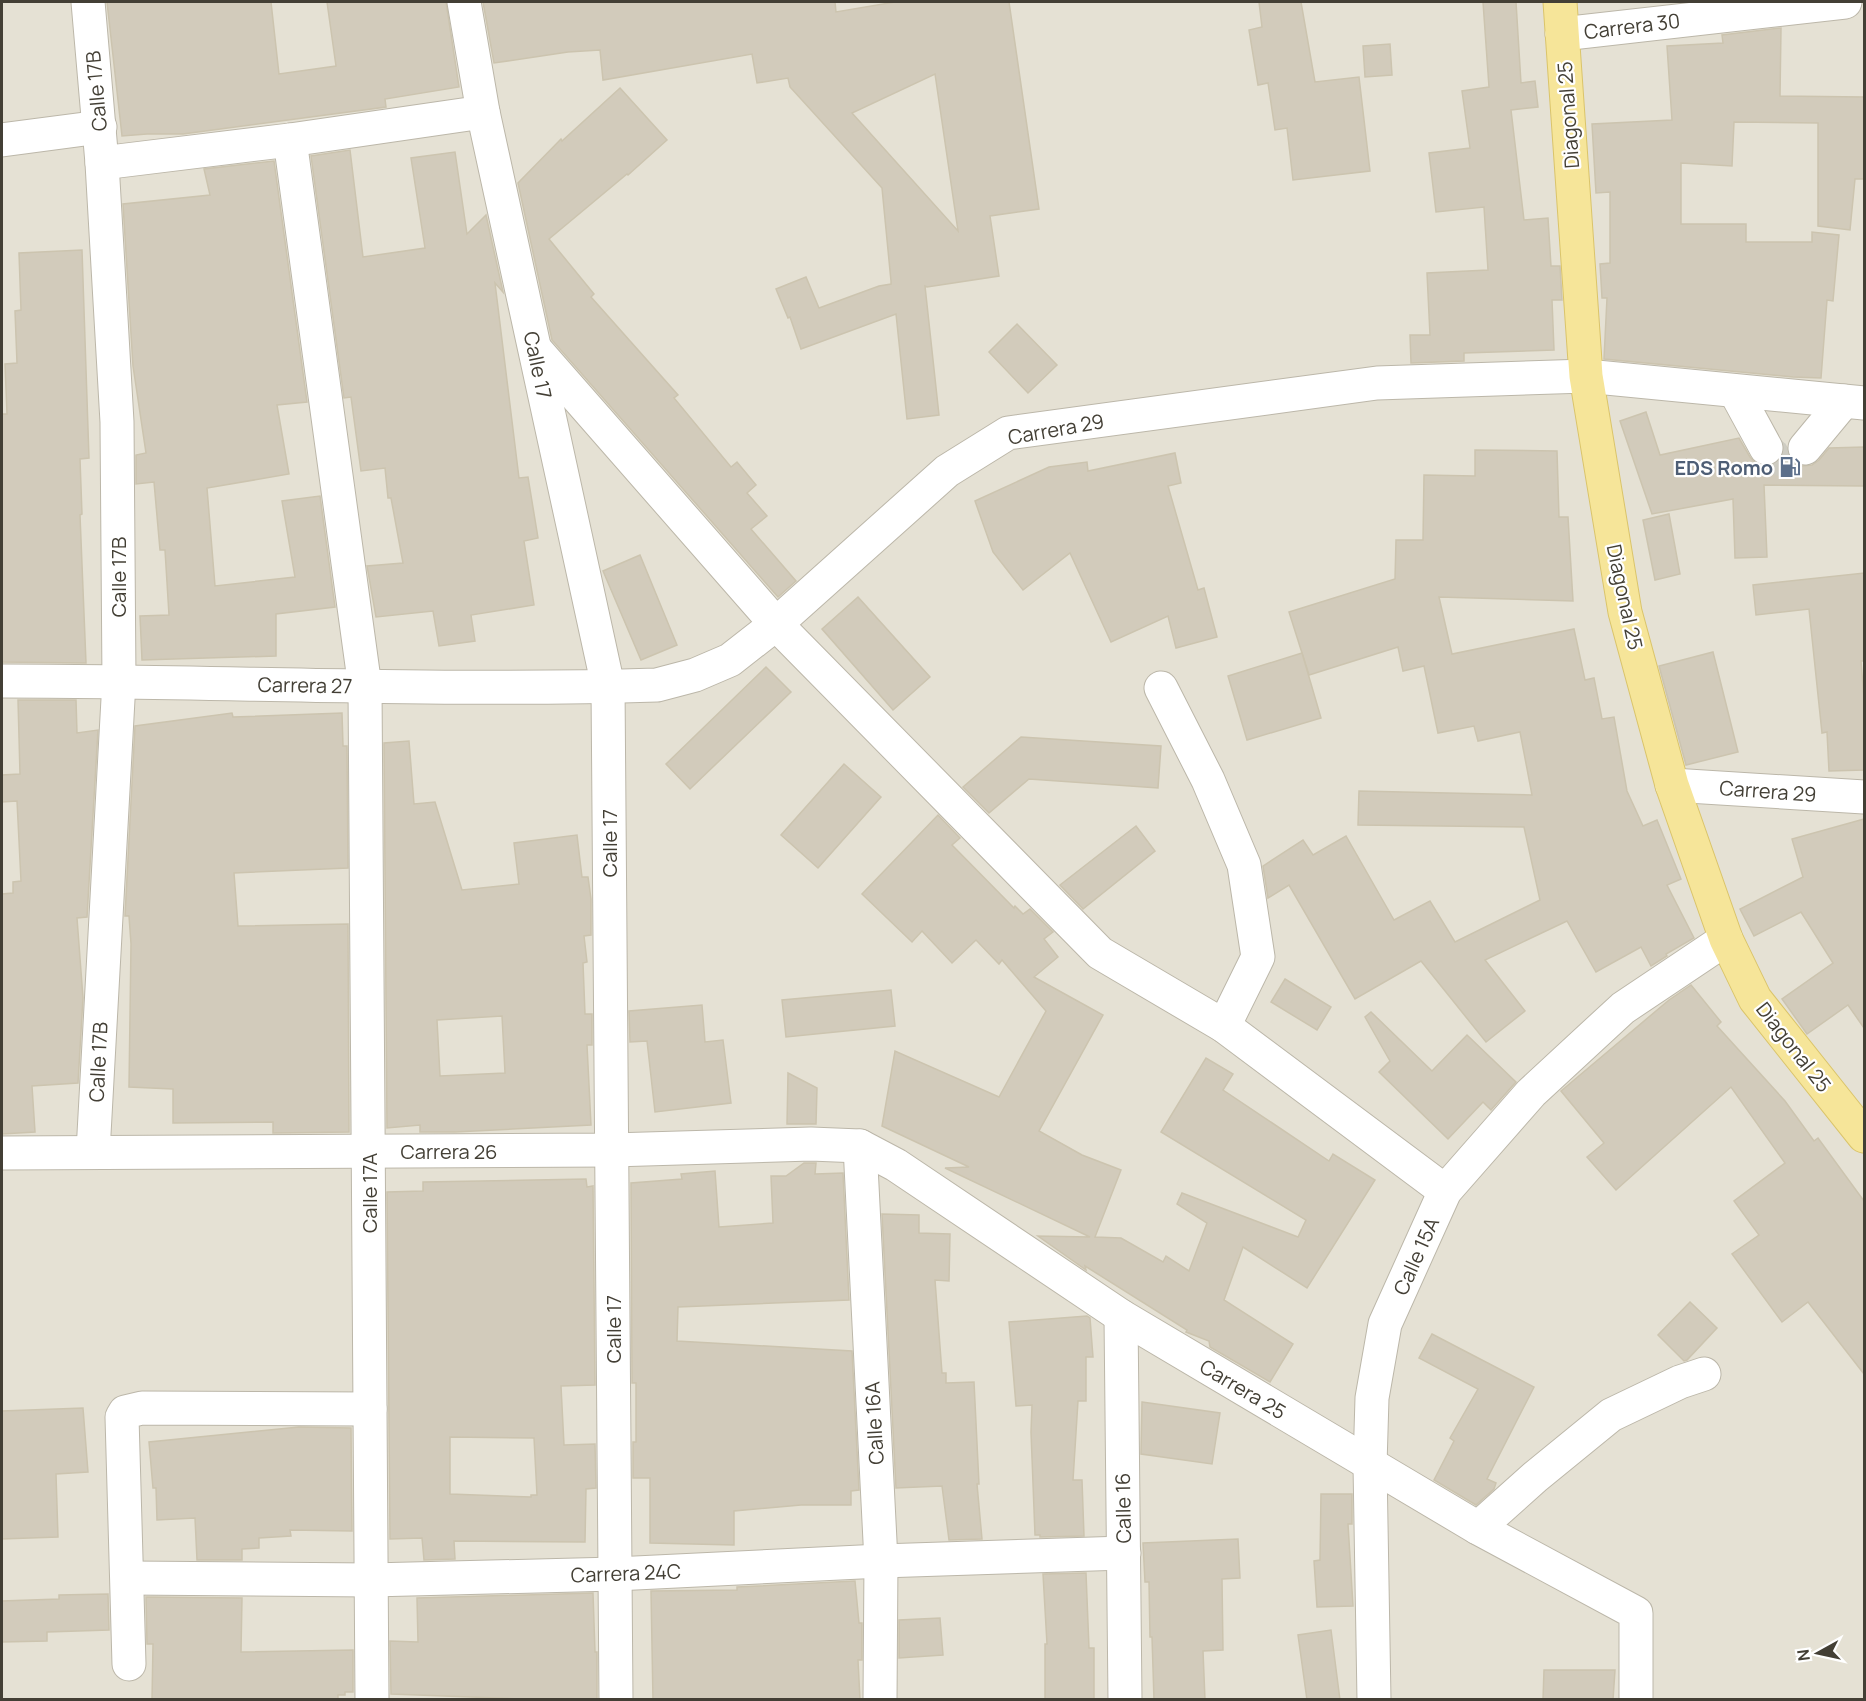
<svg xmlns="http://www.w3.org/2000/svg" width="1866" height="1701" font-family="Manrope,sans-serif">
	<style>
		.residential { fill: #e5e1d4 }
		.building { fill: #d2cbbb; stroke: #ccc4af; stroke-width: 1.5; fill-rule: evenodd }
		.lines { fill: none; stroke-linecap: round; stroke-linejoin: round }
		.minor-tunnel { stroke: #ceccc2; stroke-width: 33; stroke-dasharray: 33 16; stroke-linecap: butt }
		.minor-casing { stroke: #bcb7a9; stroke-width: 35 }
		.major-casing { stroke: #dac46a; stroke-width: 35 }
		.minor { stroke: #fff; stroke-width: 33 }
		.major { stroke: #f6e599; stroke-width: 33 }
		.labels { text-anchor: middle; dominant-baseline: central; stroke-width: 4.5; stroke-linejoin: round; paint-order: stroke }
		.street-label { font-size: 20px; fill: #433f35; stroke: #fff }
		.service-label { font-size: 20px; font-weight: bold; fill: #4e5e75; stroke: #fff; text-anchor: end }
	</style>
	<rect width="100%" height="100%" fill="#f1efe5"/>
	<!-- residential -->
	<rect class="residential" x="2" y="2" width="1862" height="1697"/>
	<!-- building -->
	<g class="building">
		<path d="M107 2H271L279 74 336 66 327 2H446L459 87 385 99 386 107 183 134H147L122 136Z"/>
		<path d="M483 2H835L836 12 895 2H1009L1039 209 990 216 999 276 927 287 925 286 939 415 907 419 896 314 801 349 790 317 788 318 776 289 806 277 819 308 879 286 891 284V281L882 188 790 87 788 78 757 83 752 54 603 80 600 50 568 52 494 63ZM935 74 958 231 852 113Z"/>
		<path d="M1259 2H1301L1315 82 1359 77 1370 171 1293 180 1287 128 1275 130 1268 83 1258 85 1249 30 1262 27Z"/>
		<path d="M1483 2H1516L1521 83 1535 81 1538 107 1511 110 1524 220 1548 218 1551 266H1560L1562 300H1552L1554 350 1464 353V361L1411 363 1410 335H1430L1427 273 1488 270 1484 207 1436 212 1429 153 1470 148 1462 91 1489 87Z"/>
		<path d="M1781 28 1780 96 1864 97V179H1855L1850 230 1818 226V123L1734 122 1732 166 1681 163V224H1746V242H1812V232L1839 235 1833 301 1827 300 1821 378 1793 377 1604 359 1607 298H1602L1600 264 1610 263V192L1596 193 1592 124 1672 120 1667 46 1723 43 1722 35Z"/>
		<path d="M1390 44 1392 75 1365 77 1363 46Z"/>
		<path d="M620 88 667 140 628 175 627 174 549 239 594 294 591 297 678 395 674 398 731 467 737 462 756 485 747 493 767 516 751 529 796 581 778 597 552 340 518 183 561 139 562 141Z"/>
		<path d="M350 150 363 257 425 248 411 158 455 152 467 234 486 215 503 292 495 283 519 478 528 477 538 538 524 541 534 605 471 615 475 641 439 646 433 611 376 617 367 566 403 563 391 498H388L385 468 361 471 351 397 344 398 311 156Z"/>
		<path d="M274 161 307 402 277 405 289 474 207 488 215 586 295 577 282 501 320 496 335 607 276 614V656L142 660 140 616 169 615 165 550H160L154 482 136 484V455L146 453 133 366 123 204 210 195 204 169Z"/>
		<path d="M82 250 89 458 80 459 82 514 80 515 86 663 2 662V414H7L5 364 17 363 15 311 21 310 19 253Z"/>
		<path d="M1017 324 1057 365 1028 393 989 352Z"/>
		<path d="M1646 412 1660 455 1739 438 1750 457 1757 464 1766 467 1774 465 1782 458 1785 448H1787L1788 455 1793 462 1802 466 1812 465 1819 460 1829 448 1864 447V486L1764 485 1767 557 1735 558 1733 499 1652 514 1620 421Z"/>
		<path d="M1475 450 1557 451 1559 517H1568L1573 601 1439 597 1452 654 1574 629 1585 680 1594 678 1602 719 1614 717 1627 791 1643 826 1657 820 1681 879 1667 885 1694 938 1666 954 1667 956 1651 966 1641 947 1596 972 1567 921 1485 960 1525 1011 1486 1042 1421 961 1355 999 1289 885 1268 898 1263 866 1303 840 1313 855 1346 836 1394 920 1430 901 1455 942 1540 900 1524 827 1358 825 1359 791 1532 795 1520 732 1478 741 1474 726 1438 733 1424 666 1403 671 1398 647 1309 675 1289 612 1395 579 1396 540H1423L1424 475 1475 476Z"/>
		<path d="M1175 453 1181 483 1168 486 1198 590 1204 588 1217 637 1176 648 1168 616 1111 642 1070 553 1023 590 993 552 975 501 1049 467 1087 462 1088 471Z"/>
		<path d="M1669 514 1680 574 1655 580 1643 520Z"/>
		<path d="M640 555 677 645 641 660 603 571Z"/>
		<path d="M1864 573V661H1861L1864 698V770L1829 771 1827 732 1822 733 1809 609 1756 615 1753 585Z"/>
		<path d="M858 597 930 677 893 710 822 629Z"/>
		<path d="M1713 652 1738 752 1686 765 1659 666Z"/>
		<path d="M1302 653 1321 718 1247 740 1228 676Z"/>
		<path d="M766 667 791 692 690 789 666 764Z"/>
		<path d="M18 700H76L77 733 98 730 87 917 77 918 83 998 78 1083 32 1086 35 1132 2 1134V894L13 893V882L21 881 17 801 2 802V775L20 774Z"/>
		<path d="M232 713 233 717 342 713 343 746H347L348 868 234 873 238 926 348 924 349 1132 273 1133V1122L173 1123V1089L129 1087 131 944 129 916H125L135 726Z"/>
		<path d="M1021 737 1161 746 1158 788 1029 779 989 813 963 787Z"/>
		<path d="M409 741 414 804 435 802 462 890 519 884 514 843 577 835 582 877H588L591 899V935L584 936 587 962 583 963 585 1014H592V1045H587L591 1125 455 1132H420V1125L387 1128 384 743ZM502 1016 505 1073 440 1076 437 1020Z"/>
		<path d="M844 764 881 797 818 868 781 835Z"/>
		<path d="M938 815 960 838 952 845 1014 908 1015 906 1023 914 1030 909 1053 932 1044 939 1058 957 1034 977 1103 1015 1039 1131 1082 1155 1121 1170 1095 1237 1121 1238 1163 1262 1166 1256 1189 1271 1207 1223 1177 1204 1182 1193 1298 1237 1306 1220 1161 1132 1206 1058 1233 1074 1223 1090 1329 1161 1333 1154 1375 1180 1307 1288 1243 1247 1224 1300 1293 1344 1270 1382 1210 1347 1209 1341 1186 1332 1187 1330 1085 1266 1086 1270 1038 1236 1090 1237 945 1168 969 1167 882 1126 895 1051 999 1097 1046 1011 1002 960 999 964 976 940 952 963 922 931 912 942 862 894Z"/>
		<path d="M1864 819V1028L1848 1005 1807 1034 1782 999 1833 963 1801 912 1754 936 1740 909 1803 877 1792 839Z"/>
		<path d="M1136 826 1155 851 1083 909 1060 885Z"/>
		<path d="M1285 979 1331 1007 1317 1030 1271 1002Z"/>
		<path d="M1691 985 1721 1022 1717 1026 1785 1101 1814 1141 1818 1138 1864 1201V1374L1808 1302 1782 1322 1732 1254 1759 1235 1734 1201 1785 1163 1731 1087 1616 1190 1587 1157 1604 1143 1561 1091 1669 1000Z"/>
		<path d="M891 990 895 1026 786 1037 782 1000Z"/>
		<path d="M702 1005 705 1042 723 1040 731 1103 655 1112 647 1041 630 1042 629 1011Z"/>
		<path d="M1371 1012 1432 1071 1467 1035 1516 1082 1491 1110 1483 1102 1448 1139 1379 1072 1390 1061 1365 1017Z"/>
		<path d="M788 1073 817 1088 816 1124H787Z"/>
		<path d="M804 1163H816L815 1174 843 1173 849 1300 678 1307 677 1341 852 1351 859 1490 851 1491V1505H801L734 1511V1545L650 1543V1478H633V1442H636V1383H632L631 1183 682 1179 681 1174 715 1171 719 1227 773 1223 771 1176H786Z"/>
		<path d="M586 1179 587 1187 593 1186 595 1385 561 1386 564 1445 595 1444 596 1488 586 1489 585 1542 454 1541 455 1559 424 1560 422 1538 390 1539 387 1192 423 1191V1182ZM450 1437 534 1438 537 1495H531V1497L450 1494Z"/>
		<path d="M882 1214 919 1215V1233L950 1234 949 1281 935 1280 942 1373H946V1383L974 1382 979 1484H977L982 1539 949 1540 942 1486 896 1488Z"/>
		<path d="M1690 1302 1717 1328 1687 1360 1684 1361 1658 1335Z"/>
		<path d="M1087 1316 1090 1318 1093 1357H1086V1401H1078L1073 1480H1082L1084 1536 1040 1537V1535H1035L1031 1432 1032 1405 1016 1406 1009 1322Z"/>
		<path d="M1432 1334 1534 1387 1487 1479 1496 1483 1494 1489 1476 1505 1434 1480 1454 1441 1450 1438 1478 1389 1419 1358Z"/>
		<path d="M1142 1402 1220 1413 1212 1464 1141 1454Z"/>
		<path d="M83 1408 88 1472 56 1474 58 1537 2 1539V1411Z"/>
		<path d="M299 1427 351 1428 352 1531 290 1530 291 1536 259 1538V1548L242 1549V1560H197L195 1518 157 1520 156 1488H153L149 1442Z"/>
		<path d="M1321 1494H1352V1524H1348L1353 1606 1317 1607 1314 1561 1320 1560Z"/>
		<path d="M1238 1539 1240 1578 1222 1579 1223 1650 1203 1651 1205 1700H1154L1152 1637H1150L1149 1582H1145L1143 1543Z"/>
		<path d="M1086 1573 1089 1648H1094V1700H1045V1644H1047L1043 1574Z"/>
		<path d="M855 1581 859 1623H862V1660H858L860 1700H653L651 1591 737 1590V1587Z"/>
		<path d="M593 1593 595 1652H597V1700L520 1699 391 1694 390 1641 418 1642 417 1598Z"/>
		<path d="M108 1594 109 1630 47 1632V1641L2 1642V1601L59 1599V1595Z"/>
		<path d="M146 1597 242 1598 241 1652 353 1650V1692H345V1695H338V1700H152L153 1644H147Z"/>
		<path d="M940 1618 943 1655 899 1658V1620Z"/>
		<path d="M1331 1630 1340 1700H1307L1298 1635Z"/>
		<path d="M1544 1670H1615L1613 1700H1543Z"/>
	</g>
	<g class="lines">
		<!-- minor-tunnel -->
		<path class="minor-tunnel" d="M1766 448C1782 465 1788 464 1805 448"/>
		<defs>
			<g id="minor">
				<path d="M88 2 102 163 117 422 119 681 93 1152"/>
				<path d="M464 2 483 112 608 686 616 1700"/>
				<path d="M1562 34 1845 2"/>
				<path d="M2 140 100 127"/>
				<path d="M290 140 365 687 372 1700"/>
				<path d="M102 163 290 140 483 112"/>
				<path d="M536 350 776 624 1100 953 1224 1026 1445 1191"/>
				<path d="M1735 391 1766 448"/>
				<path d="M1805 448 1844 401"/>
				<path d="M2 681C220 681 438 692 657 685L695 675 730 660 776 624 947 471 1008 433 1377 383 1586 376 1864 403"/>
				<path d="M1161 688 1208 780 1244 865 1258 957 1224 1026"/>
				<path d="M1672 785 1864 797"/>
				<path d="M860 1146 881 1561 880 1700"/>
				<path d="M2 1153 612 1150 811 1144 860 1146 896 1165 1121 1316 1478 1528 1636 1613V1700"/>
				<path d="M1121 1316 1125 1700"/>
				<path d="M1478 1528 1535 1477 1611 1415 1680 1382 1704 1374"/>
				<path d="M128 1578 371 1580 615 1574 881 1561 1124 1553"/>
				<path d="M129 1664 122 1417 125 1412 142 1408 370 1409"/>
				<path d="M1374 1700 1370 1465 1372 1398 1385 1324 1445 1191 1531 1093 1623 1008 1726 939"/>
			</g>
			<path id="major" d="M1560 2 1586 376 1625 612 1672 785 1726 939 1755 999 1864 1136"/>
		</defs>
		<!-- minor casing -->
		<use href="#minor" class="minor-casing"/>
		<!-- major casing -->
		<use href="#major" class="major-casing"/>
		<!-- minor -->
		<use href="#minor" class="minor"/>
		<!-- major -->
		<use href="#major" class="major"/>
	</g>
	<!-- icons -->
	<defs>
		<symbol id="fuel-bare" viewBox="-9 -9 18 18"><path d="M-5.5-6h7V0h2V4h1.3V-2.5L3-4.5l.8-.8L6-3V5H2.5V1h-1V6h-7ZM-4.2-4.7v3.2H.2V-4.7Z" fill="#5c6f8a" stroke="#fff" stroke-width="2.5" paint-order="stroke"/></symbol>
	</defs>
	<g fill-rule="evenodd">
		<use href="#fuel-bare" x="1775" y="452" width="30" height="30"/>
	</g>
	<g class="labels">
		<!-- street labels -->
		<g class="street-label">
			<text transform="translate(1632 26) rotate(-7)">Carrera 30</text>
			<text transform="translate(96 91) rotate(-95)">Calle 17B</text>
			<text transform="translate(1568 115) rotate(-94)">Diagonal 25</text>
			<text transform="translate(538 365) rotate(78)">Calle 17</text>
			<text transform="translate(1056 429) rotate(-10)">Carrera 29</text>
			<text transform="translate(118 577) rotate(-90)">Calle 17B</text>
			<text transform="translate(1625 597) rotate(78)">Diagonal 25</text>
			<text transform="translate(305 685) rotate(1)">Carrera 27</text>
			<text transform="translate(1768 791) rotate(4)">Carrera 29</text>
			<text transform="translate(609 843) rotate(-90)">Calle 17</text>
			<text transform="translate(1794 1047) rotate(52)">Diagonal 25</text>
			<text transform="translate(98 1062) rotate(-87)">Calle 17B</text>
			<text x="449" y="1151">Carrera 26</text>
			<text transform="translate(369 1193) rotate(-90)">Calle 17A</text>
			<text transform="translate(1416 1256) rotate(-66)">Calle 15A</text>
			<text transform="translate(613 1329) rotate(-90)">Calle 17</text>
			<text transform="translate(1243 1389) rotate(31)">Carrera 25</text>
			<text transform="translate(874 1423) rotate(-93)">Calle 16A</text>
			<text transform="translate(1123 1508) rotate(-91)">Calle 16</text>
			<text transform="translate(626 1573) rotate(-2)">Carrera 24C</text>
		</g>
		<!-- service labels -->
		<g class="service-label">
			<text x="1773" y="467">EDS Romo</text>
		</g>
	</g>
	<!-- border -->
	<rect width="1866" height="1701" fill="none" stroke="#433f35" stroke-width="6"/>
	<!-- north arrow -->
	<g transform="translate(1818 1653) rotate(262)" stroke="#ffffff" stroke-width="4.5" paint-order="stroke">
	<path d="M0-4.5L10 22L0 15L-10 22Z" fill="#433f35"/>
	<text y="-9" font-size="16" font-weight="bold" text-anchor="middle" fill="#433f35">N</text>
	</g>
</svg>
